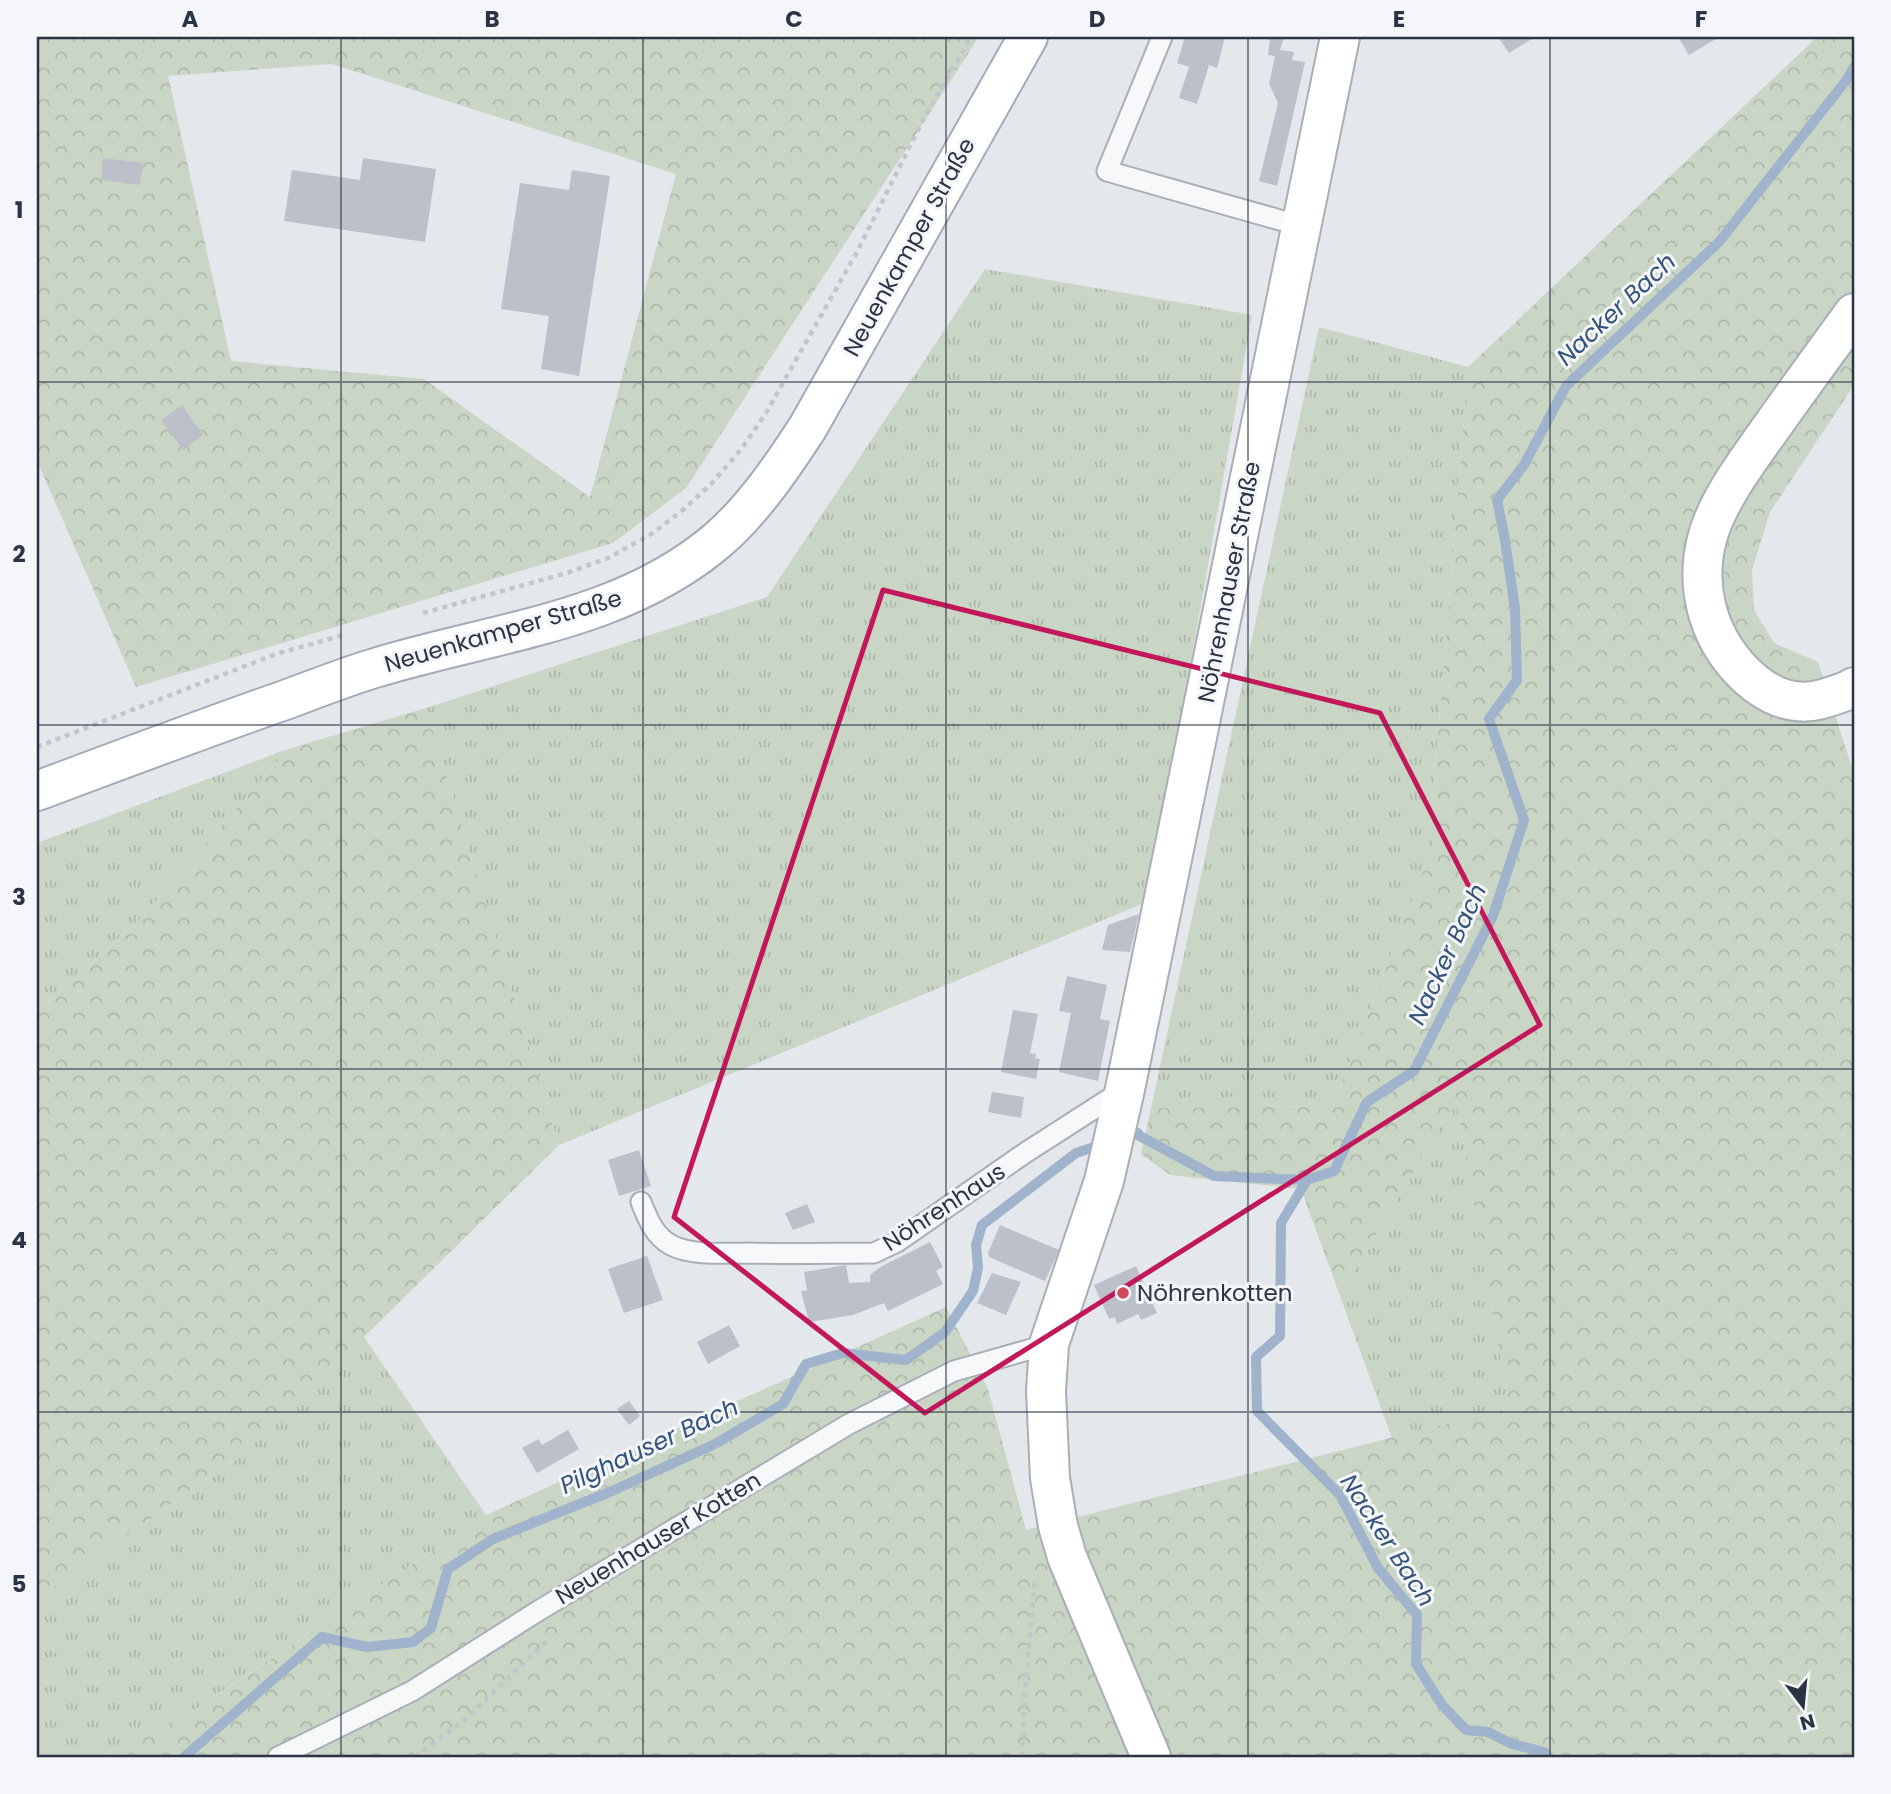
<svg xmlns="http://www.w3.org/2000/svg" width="1891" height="1794" font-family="Poppins,sans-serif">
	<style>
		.grass { fill: url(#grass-tufts) }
		.forest { fill: url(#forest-crowns); fill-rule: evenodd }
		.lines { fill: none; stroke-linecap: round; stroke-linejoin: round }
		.stream { stroke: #9fb4cc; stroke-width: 10 }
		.building { fill: #bbc0ca }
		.lane-casing { stroke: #a9aeb7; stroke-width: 23 }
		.secondary-casing { stroke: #a9aeb7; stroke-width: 42 }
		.primary-casing { stroke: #a3abb8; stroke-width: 42 }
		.path { stroke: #c2c5cb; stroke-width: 4.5; stroke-dasharray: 5 5; stroke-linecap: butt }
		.lane { stroke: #f7f8fa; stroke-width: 19 }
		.secondary { stroke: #fff; stroke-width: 38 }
		.primary { stroke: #fff; stroke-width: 38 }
		.marked { fill: none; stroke: #c2185b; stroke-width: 5; stroke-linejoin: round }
		.grid { fill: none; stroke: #2b3445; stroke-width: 2; stroke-opacity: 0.55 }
		.poi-dot { fill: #d1495b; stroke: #f4f6f9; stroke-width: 2.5 }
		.labels { text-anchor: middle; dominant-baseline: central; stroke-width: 6; stroke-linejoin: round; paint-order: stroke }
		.street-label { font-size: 23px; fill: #2b3445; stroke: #f4f6f9 }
		.poi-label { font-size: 23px; fill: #2b3445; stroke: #f4f6f9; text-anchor: start }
		.water-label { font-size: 24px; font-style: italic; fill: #34527a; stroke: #f4f6f9 }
		.neatline { fill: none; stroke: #2b3445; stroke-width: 2.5 }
		.grid-label { font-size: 23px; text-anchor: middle; font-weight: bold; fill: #2b3445 }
	</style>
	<defs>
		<pattern id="grass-tufts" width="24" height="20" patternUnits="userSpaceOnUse" patternTransform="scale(1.75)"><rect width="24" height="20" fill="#c9d6c5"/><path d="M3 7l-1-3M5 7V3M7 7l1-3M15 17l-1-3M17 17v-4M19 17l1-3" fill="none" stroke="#adb8ab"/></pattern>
		<pattern id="forest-crowns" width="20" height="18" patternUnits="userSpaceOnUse" patternTransform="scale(1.75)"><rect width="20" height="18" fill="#c9d6c5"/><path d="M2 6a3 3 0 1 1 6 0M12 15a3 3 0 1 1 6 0" fill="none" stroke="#adb8ab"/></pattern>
	</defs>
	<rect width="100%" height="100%" fill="#e4e7ec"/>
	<!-- grass -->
	<g class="grass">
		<path d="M985 269 1252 315 1149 901 559 1145 426 708 767 597Z"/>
		<path d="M1319 327 1468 367 1428 858 1333 1106 1151 1108Z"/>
		<path d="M288 749 143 916 37 1012V843Z"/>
		<path d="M1456 1098 1509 1408 1392 1438 1340 1296Z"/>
		<path d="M364 1337 486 1515 187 1715 100 1757H37V1598L234 1460Z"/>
	</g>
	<!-- forest -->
	<g class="forest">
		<path d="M37 37H979L686 488 613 543 136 687 37 461ZM332 64 676 174 590 497 424 379 231 361 168 76Z"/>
		<path d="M1817 37H1854V385L1770 512 1752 570 1754 610 1774 643 1818 662 1854 774V1757H100L189 1714 486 1515 946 1307 988 1389 1026 1530 1509 1408 1456 1099 1340 1296 1301 1189 1170 1175 1141 1154 1151 1108 1333 1106 1428 858 1468 367Z"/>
		<path d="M426 708 559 1145 364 1337 234 1460 37 1598V1012L143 916 288 749Z"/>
	</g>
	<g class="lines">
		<!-- stream -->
		<g class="stream">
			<path d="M1136 1134 1214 1176 1307 1180"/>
			<path d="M1122 1138 1138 1133 1136 1134"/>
			<path d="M184 1757 322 1637 367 1647 413 1642 431 1628 448 1569 493 1539 612 1491 715 1444 783 1404 806 1364 843 1353 906 1360 945 1332 973 1291 978 1268 976 1245 982 1225 1076 1153 1103 1144"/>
			<path d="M1549 1757 1544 1752 1512 1744 1488 1732 1466 1730 1442 1705 1416 1664 1417 1615 1378 1568 1340 1495 1257 1411 1256 1357 1280 1336 1281 1223 1307 1180 1334 1171 1367 1102 1414 1071 1493 916 1524 820 1489 719 1517 680 1515 609 1505 540 1497 500 1524 465 1566 386 1719 242 1848 78 1854 67"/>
		</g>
	</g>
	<!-- building -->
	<g class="building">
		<path d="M1185 37H1225L1217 68 1209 65 1197 104 1179 98 1189 67 1177 63Z"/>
		<path d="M1262 37H1284L1280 50 1294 52 1292 60 1305 62 1277 186 1259 181 1278 103 1269 84 1275 56 1268 55 1270 40Z"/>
		<path d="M1498 37H1535L1509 53Z"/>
		<path d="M1678 37H1719L1689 55Z"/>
		<path d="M103 158 143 163 140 185 101 180Z"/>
		<path d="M363 158 436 169 425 242 284 221 292 170 360 180Z"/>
		<path d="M572 170 610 176 579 376 541 369 549 316 501 309 520 183 569 190Z"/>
		<path d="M182 405 203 435 183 450 161 420Z"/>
		<path d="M1139 914 1130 952 1102 950 1108 925Z"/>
		<path d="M1067 976 1107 985 1100 1019 1110 1021 1098 1081 1059 1072 1071 1013 1059 1011Z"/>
		<path d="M1013 1010 1038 1014 1030 1053 1036 1054 1035 1058 1040 1059 1036 1079 1001 1072Z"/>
		<path d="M992 1092 1024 1097 1021 1118 988 1112Z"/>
		<path d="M639 1150 651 1186 619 1196 608 1160Z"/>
		<path d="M807 1204 815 1222 793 1230 785 1213Z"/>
		<path d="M1000 1225 1059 1250 1045 1281 989 1257 988 1253Z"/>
		<path d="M930 1242 943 1267 936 1271 943 1284 888 1311 884 1303 853 1315 809 1322 801 1291 807 1290 804 1272 846 1265 849 1283 870 1282V1275L882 1266Z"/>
		<path d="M647 1256 663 1300 624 1313 608 1269Z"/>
		<path d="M1136 1266 1157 1313 1141 1320 1138 1314 1117 1324 1115 1317 1109 1319 1094 1285Z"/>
		<path d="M992 1273 1021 1282 1006 1315 977 1303Z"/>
		<path d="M729 1325 740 1346 708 1364 697 1342Z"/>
		<path d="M629 1401 640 1416 629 1425 617 1409Z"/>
		<path d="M568 1430 579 1449 537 1473 522 1448 539 1439 542 1445Z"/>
	</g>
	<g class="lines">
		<defs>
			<g id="lane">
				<path d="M1162 37 1107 171 1301 226"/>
				<path d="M641 1202C648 1219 654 1236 671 1245 691 1256 727 1253 750 1253 791 1254 832 1253 874 1253L897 1242 1025 1153 1123 1090"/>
				<path d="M278 1757 412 1691 538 1611 849 1424 954 1371 1049 1344"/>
			</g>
			<g id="secondary">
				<path d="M1854 313C1827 350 1800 387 1773 425 1750 458 1717 500 1707 539 1695 585 1707 633 1739 668 1758 689 1784 705 1813 701 1826 699 1838 694 1849 690L1854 687"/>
				<path d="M1151 1757 1067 1557 1058 1526 1050 1478 1046 1391 1049 1344 1104 1181 1125 1089 1340 37"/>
			</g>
			<path id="primary" d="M37 791C120 760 202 729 285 700 315 689 345 677 375 668 492 632 623 622 719 539 755 507 782 467 808 427L1028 37"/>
		</defs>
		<!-- lane casing -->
		<use href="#lane" class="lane-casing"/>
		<!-- secondary casing -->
		<use href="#secondary" class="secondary-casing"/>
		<!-- primary casing -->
		<use href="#primary" class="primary-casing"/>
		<!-- path -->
		<g class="path">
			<path d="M423 613 567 573 608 558 653 533 683 510 713 482 742 448 766 413 857 252 922 122 971 37"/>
			<path d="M37 747 276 654 347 634"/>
			<path d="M415 1757 463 1721 548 1640"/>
			<path d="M1022 1757 1025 1691 1034 1587 1036 1581"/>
		</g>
		<!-- lane -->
		<use href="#lane" class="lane"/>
		<!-- secondary -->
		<use href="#secondary" class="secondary"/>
		<!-- primary -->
		<use href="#primary" class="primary"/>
	</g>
	<!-- marked area -->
	<path class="marked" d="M883 590 1380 713 1540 1025 925 1413 674 1217Z"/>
	<!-- grid -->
	<path class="grid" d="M341 37V1757M643 37V1757M946 37V1757M1248 37V1757M1550 37V1757M37 382H1854M37 725H1854M37 1069H1854M37 1412H1854"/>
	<!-- markers -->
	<circle class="poi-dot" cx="1123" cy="1293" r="7"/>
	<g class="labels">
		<!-- street labels -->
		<g class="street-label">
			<text transform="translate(909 247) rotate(-61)">Neuenkamper Straße</text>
			<text transform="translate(1229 582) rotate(-79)">Nöhrenhauser Straße</text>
			<text transform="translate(503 631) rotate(-16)">Neuenkamper Straße</text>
			<text transform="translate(944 1207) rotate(-33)">Nöhrenhaus</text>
			<text transform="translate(658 1538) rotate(-31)">Neuenhauser Kotten</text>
		</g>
		<!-- poi labels -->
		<g class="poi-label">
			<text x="1137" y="1293">Nöhrenkotten</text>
		</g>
		<!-- water labels -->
		<g class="water-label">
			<text transform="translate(1616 309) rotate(-43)">Nacker Bach</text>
			<text transform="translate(1447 954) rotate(-65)">Nacker Bach</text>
			<text transform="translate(649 1446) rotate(-25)">Pilghauser Bach</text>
			<text transform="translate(1388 1540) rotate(57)">Nacker Bach</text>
		</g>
	</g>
	<!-- border -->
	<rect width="1891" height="1794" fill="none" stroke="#f4f6f9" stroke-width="77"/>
	<!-- north arrow -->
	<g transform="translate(1803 1706) rotate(164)" stroke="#f4f6f9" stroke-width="5" paint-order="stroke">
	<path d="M0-5L12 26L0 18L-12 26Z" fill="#2b3445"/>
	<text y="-10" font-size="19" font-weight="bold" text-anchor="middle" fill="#2b3445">N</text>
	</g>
	<rect x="38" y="38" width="1815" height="1718" class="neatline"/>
	<g class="grid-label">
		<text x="190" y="27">A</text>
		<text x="492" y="27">B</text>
		<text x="794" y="27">C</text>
		<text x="1097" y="27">D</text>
		<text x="1399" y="27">E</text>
		<text x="1701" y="27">F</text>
		<text x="19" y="218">1</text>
		<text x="19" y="562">2</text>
		<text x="19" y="905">3</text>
		<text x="19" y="1248">4</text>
		<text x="19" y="1592">5</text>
	</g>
</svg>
